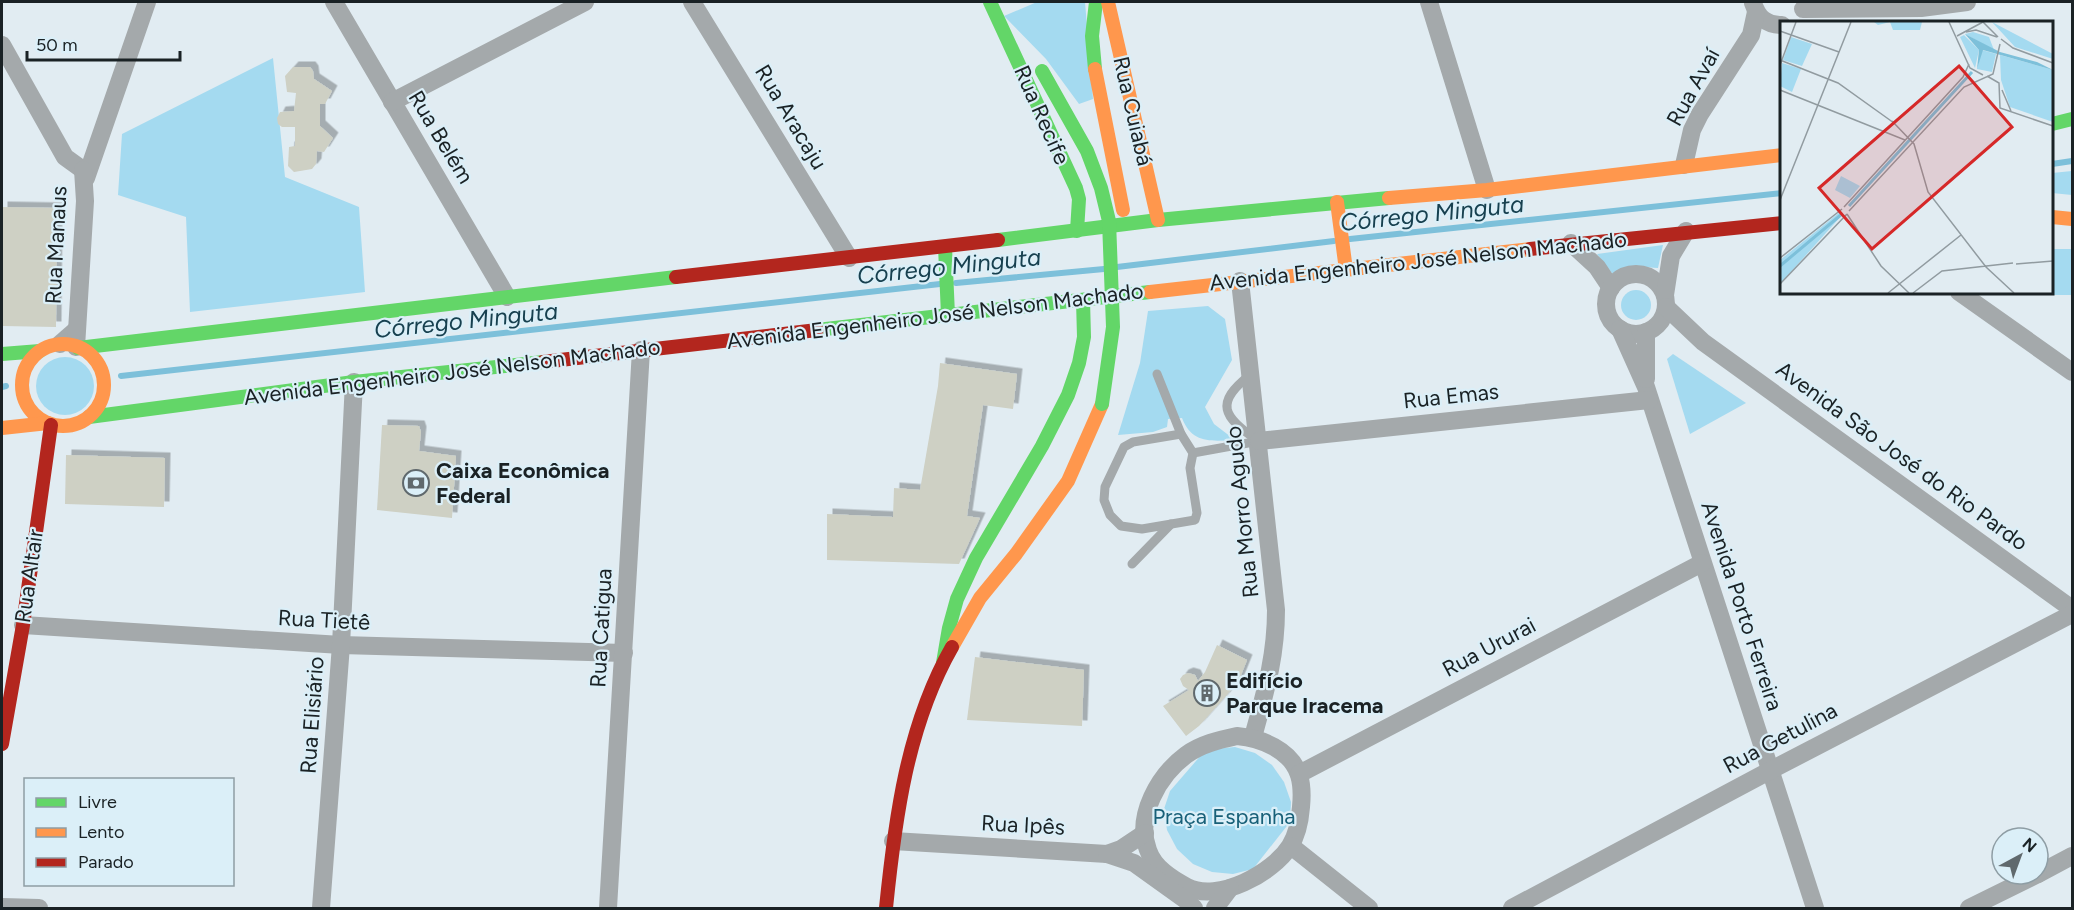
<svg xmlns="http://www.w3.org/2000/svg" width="2074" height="910" font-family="Figtree,sans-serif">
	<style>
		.green { fill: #a4daf0 }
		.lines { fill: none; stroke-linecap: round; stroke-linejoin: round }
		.stream { stroke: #7dc0da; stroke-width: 6 }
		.building { fill: #ced0c4; filter: url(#shadow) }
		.lane { stroke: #a4a9ab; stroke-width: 9 }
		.street { stroke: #a4a9ab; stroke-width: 18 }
		.fast { stroke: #63d668; stroke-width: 14 }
		.slow { stroke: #ff974d; stroke-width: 14 }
		.jam { stroke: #b3261e; stroke-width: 14 }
		.fast-bridge { stroke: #63d668; stroke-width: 14 }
		.slow-bridge { stroke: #ff974d; stroke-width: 14 }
		.labels { text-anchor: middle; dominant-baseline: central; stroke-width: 4.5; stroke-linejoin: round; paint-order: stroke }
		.street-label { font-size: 22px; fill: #1a2225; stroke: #dbeff8 }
		.poi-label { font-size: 22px; font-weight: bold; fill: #1a2225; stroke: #dbeff8; text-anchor: start }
		.park-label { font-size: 22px; fill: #186078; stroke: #dbeff8 }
		.water-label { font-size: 24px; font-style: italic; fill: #17404f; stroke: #dbeff8 }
		.inset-river { fill: none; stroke: #7dc0da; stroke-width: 3 }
		.inset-road { fill: none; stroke: #919ba0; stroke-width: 1.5 }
		.view { fill: #d62828; fill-opacity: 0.15; stroke: #d62828; stroke-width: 3 }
		.inset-edge { fill: none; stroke: #1a2225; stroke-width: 3 }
	</style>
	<defs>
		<filter id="shadow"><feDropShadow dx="5.5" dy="-5.5" stdDeviation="0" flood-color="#0004"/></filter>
	</defs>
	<rect width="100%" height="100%" fill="#e1ecf2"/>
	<!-- green -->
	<g class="green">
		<path d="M1037 2H1085L1093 99 1079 104 1046 59 1004 16Z"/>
		<path d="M273 58 285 177 359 207 365 292 190 312 186 217 118 195 122 134Z"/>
		<path d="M2072 171V195L2052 193V173Z"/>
		<path d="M1663 245 1658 268C1641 267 1628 264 1615 277L1597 254Z"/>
		<path d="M2052 249H2072V295H1997V293L2052 292Z"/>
		<circle cx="1636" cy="305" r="15"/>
		<path d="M1208 306 1225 319 1232 360 1205 407 1214 424 1235 440C1211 441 1192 444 1182 418L1168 419 1167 427 1153 432 1118 435 1140 363 1148 311Z"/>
		<path d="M1673 354 1746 403 1690 434 1667 359Z"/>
		<circle cx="65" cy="386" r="29"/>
		<path d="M1235 747 1255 753 1272 765 1284 782 1291 802 1290 822 1253 869 1233 874 1212 872 1193 864 1177 849 1167 830 1164 809 1170 791 1202 754 1213 749Z"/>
	</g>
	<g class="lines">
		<!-- stream -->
		<g class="stream">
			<path d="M2052 164 2072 161"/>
			<path d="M1350 239 1782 193"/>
			<path d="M1117 267 1334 241"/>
			<path d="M956 283 1104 269"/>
			<path d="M121 376 940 284"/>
			<path d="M2 387 6 386"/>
		</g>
	</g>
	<!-- building -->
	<g class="building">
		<path d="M293 67H310L313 71 314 79 332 91 325 104H320V126L333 138 324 152 317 151 316 164 312 169 294 172 288 166 289 147 295 146V127H282L278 124 277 118 280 112 294 111 296 93 287 92 285 76Z"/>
		<path d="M2 207 57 208 56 327 2 326Z"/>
		<path d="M940 363 1017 374 1013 409 983 405 967 516 980 518 959 564 827 560V514L893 517 894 488 920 490 938 386Z"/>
		<path d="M382 425 419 426 421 432 419 451 456 456 452 518 377 510Z"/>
		<path d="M66 455 165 458 164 507 65 504Z"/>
		<path d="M1217 645 1247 660 1239 680 1226 696 1199 726 1186 736 1163 706 1189 690 1183 686 1180 679 1183 675 1188 673 1195 675 1198 681 1205 672Z"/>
		<path d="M975 657 1084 670 1082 726 967 720Z"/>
	</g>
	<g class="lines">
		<!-- lane -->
		<g class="lane">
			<path d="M1157 374 1181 434"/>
			<path d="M1250 375C1214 403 1223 417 1257 440"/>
			<path d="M1193 453 1190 468 1197 513 1195 520 1142 529 1121 526 1110 515 1104 500 1105 487 1124 447 1133 442 1181 434 1193 453 1259 441"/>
			<path d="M1132 564 1171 524"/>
		</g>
		<!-- street -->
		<g class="street">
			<path d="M334 2 507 297"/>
			<path d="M692 2 849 258"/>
			<path d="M1429 2 1487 190"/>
			<path d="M1753 3C1758 18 1766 25 1782 25"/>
			<path d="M1803 9 1921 8 1967 2"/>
			<path d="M2 45 65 157 83 170"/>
			<path d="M392 102 585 2"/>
			<path d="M1684 165 1692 130 1700 114 1751 35 1756 12"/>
			<path d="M83 170 86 178 147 2"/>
			<path d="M1571 243 1597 267 1611 288"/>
			<circle cx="1636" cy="304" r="30"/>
			<path d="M1240 281 1276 610C1276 657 1265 693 1253 737"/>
			<path d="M1959 292 2072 372"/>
			<path d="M1665 295 1671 256 1686 231"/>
			<path d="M1666 307 1703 342 2072 609"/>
			<path d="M1620 329 1646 387 1815 908"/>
			<path d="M60 344 76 330"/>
			<path d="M76 347 85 201 83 170"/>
			<path d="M1646 379V332"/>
			<path d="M1259 441 1649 400"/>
			<path d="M23 625 341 645 624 653"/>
			<path d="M1237 736C1261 738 1291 750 1299 775 1302 785 1302 797 1301 807 1300 820 1297 835 1290 846 1273 873 1218 903 1187 887 1172 879 1154 868 1148 850 1135 816 1159 775 1186 755 1201 744 1219 740 1237 736Z"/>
			<path d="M1299 774 1702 563"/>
			<path d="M893 841 1107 854 1121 849 1145 833"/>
			<path d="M1291 846 1369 908"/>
			<path d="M1107 854 1134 863 1187 901 1194 908"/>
			<path d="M2038 874 2072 856"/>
			<path d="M2 907 39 908"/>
			<path d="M321 908 341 645 354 382"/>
			<path d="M608 908 641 350"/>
			<path d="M1215 908 1230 888"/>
			<path d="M1512 908 1771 770 2072 614"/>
			<path d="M1969 908 2038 874"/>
		</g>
		<!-- fast -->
		<g class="fast">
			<path d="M990 2 1076 188 1079 199 1077 231"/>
			<path d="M1095 69 1092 36 1096 2"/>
			<path d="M2052 124 2072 119"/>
			<path d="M998 240 1158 220 1389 198"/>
			<path d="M945 247 948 315"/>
			<path d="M817 330 1150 292"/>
			<path d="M78 348 676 277"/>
			<path d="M2 354 40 351"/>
			<path d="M89 417 354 382 543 362"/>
			<path d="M943 663 949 628 957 599 976 558 1042 446 1068 395 1079 363 1084 337 1083 300"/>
		</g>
		<!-- slow -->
		<g class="slow">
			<path d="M1108 2 1158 220"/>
			<path d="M1389 198 1487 190 1782 155"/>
			<path d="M1337 202 1346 270"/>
			<path d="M2052 217 2072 219"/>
			<path d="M1150 292 1530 249"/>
			<circle cx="63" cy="385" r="41"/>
			<path d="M2 428 48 423"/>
			<path d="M952 647 980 598 1016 554 1068 481 1102 404"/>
		</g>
		<!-- jam -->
		<g class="jam">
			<path d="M1530 249 1782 223"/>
			<path d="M676 277 998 240"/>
			<path d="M543 362 817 330"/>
			<path d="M2 744 23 625 51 425"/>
			<path d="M886 908C895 819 907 726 952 647"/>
		</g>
		<!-- fast-bridge -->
		<path class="fast-bridge" d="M1042 71 1087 151 1101 188 1109 221 1113 327 1102 404"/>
		<!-- slow-bridge -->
		<path class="slow-bridge" d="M1095 69 1123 210"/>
	</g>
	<!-- icons -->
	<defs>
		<symbol id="bank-ring" viewBox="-11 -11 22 22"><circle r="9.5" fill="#dbeff8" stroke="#60696d" stroke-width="1.5"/><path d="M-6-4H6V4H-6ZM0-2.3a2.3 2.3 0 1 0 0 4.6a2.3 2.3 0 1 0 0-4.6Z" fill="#60696d"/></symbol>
		<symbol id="building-ring" viewBox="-11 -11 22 22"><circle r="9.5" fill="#dbeff8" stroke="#60696d" stroke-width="1.5"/><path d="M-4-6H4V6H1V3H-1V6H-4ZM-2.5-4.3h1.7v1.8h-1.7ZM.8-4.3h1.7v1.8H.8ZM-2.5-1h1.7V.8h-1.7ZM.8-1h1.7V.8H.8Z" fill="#60696d"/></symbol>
	</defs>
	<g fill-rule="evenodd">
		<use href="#bank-ring" x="401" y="468" width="30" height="30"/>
		<use href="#building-ring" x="1192" y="678" width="30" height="30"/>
	</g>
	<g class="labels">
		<!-- street labels -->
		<g class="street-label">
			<text transform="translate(1693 87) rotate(-61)">Rua Avaí</text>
			<text transform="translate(1133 111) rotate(77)">Rua Cuiabá</text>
			<text transform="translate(1042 115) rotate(66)">Rua Recife</text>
			<text transform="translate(791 117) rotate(59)">Rua Aracaju</text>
			<text transform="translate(441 137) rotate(59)">Rua Belém</text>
			<text transform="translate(56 245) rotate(-87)">Rua Manaus</text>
			<text transform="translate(1418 261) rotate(-6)">Avenida Engenheiro José Nelson Machado</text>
			<text transform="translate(935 316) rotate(-7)">Avenida Engenheiro José Nelson Machado</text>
			<text transform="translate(452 372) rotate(-7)">Avenida Engenheiro José Nelson Machado</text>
			<text transform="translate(1451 396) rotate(-6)">Rua Emas</text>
			<text transform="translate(1902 456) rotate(36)">Avenida São José do Rio Pardo</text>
			<text transform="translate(1242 512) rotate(-96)">Rua Morro Agudo</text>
			<text transform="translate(29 576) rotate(-82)">Rua Altair</text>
			<text transform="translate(1742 606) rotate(72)">Avenida Porto Ferreira</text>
			<text transform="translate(324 620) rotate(3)">Rua Tietê</text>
			<text transform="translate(601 628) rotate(-87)">Rua Catigua</text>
			<text transform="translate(1489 647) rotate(-28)">Rua Ururai</text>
			<text transform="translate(312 715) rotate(-86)">Rua Elisiário</text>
			<text transform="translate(1780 738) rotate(-28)">Rua Getulina</text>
			<text transform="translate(1023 825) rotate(3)">Rua Ipês</text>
		</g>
		<!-- poi labels -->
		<g class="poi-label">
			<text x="436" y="470">Caixa Econômica<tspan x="436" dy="25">Federal</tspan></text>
			<text x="1226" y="680">Edifício<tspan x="1226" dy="25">Parque Iracema</tspan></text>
		</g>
		<!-- park labels -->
		<g class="park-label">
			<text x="1224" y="816">Praça Espanha</text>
		</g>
		<!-- water labels -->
		<g class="water-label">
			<text transform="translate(1432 213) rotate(-6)">Córrego Minguta</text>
			<text transform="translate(949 266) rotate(-6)">Córrego Minguta</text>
			<text transform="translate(466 320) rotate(-6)">Córrego Minguta</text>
		</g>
	</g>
	<!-- overview -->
	<g transform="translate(1780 21)">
		<rect width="273" height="273" fill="#e1ecf2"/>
		<path d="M94 1H142L140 9H113L110 1 98 4ZM212 1 273 33V38L235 26ZM193 11 209 16 214 29 185 13ZM184 14 199 29 195 47 180 16ZM11 16 32 23 22 45 3 39ZM202 29 216 33 212 51 197 48ZM220 34 273 49V101L230 86 221 59ZM2 42 21 48 12 71 0 65ZM61 155 80 165 70 177 55 169ZM60 191 63 193 0 263V239Z" fill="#a4daf0"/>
		<path d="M185 13 220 31 257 41 273 49 203 29 197 48 199 29Z" fill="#7dc0da"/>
		<path class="inset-river" d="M69 185 192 51M0 245 62 193"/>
		<path class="inset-road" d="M169 1 190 47 203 54M203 1 218 16M0 10 59 31M186 11 196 9 217 16M177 15 203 1M221 18 233 27 273 42M0 39 58 62 114 102M0 44 16 1M207 55 219 62 220 87 273 105M0 69 125 119M222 69 231 90M112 100 134 123 148 171 206 246 234 272M0 179 71 1M64 186 183 56 189 43M69 190 184 66 213 53 220 23M67 193 101 245 129 272M0 237 62 188M236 243 273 240M0 263 67 193M108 272 181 214M133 272 162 250 233 242"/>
		<path class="view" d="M179 45 232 106 92 228 39 167Z"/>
		<rect width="273" height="273" class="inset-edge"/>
	</g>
	<!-- border -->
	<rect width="2074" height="910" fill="none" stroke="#1a2225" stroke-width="6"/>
	<!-- legend -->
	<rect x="24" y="778" width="210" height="108" fill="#dbeff8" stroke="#8e9da4" stroke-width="1.5"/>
	<rect x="36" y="798" width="30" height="9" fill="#63d668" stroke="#8e9da4" stroke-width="1.5"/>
	<text x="78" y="808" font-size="18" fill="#1a2225">Livre</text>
	<rect x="36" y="828" width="30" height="9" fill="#ff974d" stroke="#8e9da4" stroke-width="1.5"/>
	<text x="78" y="838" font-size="18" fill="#1a2225">Lento</text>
	<rect x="36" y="858" width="30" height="9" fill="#b3261e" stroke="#8e9da4" stroke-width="1.5"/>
	<text x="78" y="868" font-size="18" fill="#1a2225">Parado</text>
	<!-- north arrow -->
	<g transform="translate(2020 856) rotate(41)"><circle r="28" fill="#dbeff8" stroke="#8e9da4" stroke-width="1.5"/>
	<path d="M0-4.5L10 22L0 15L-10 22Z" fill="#60696d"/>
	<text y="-9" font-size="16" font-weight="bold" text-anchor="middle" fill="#1a2225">N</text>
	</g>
	<!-- scale -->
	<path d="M27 51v9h153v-9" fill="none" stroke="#1a2225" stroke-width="3"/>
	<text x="36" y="51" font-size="18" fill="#1a2225" stroke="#dbeff8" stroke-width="4.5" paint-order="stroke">50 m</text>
</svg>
